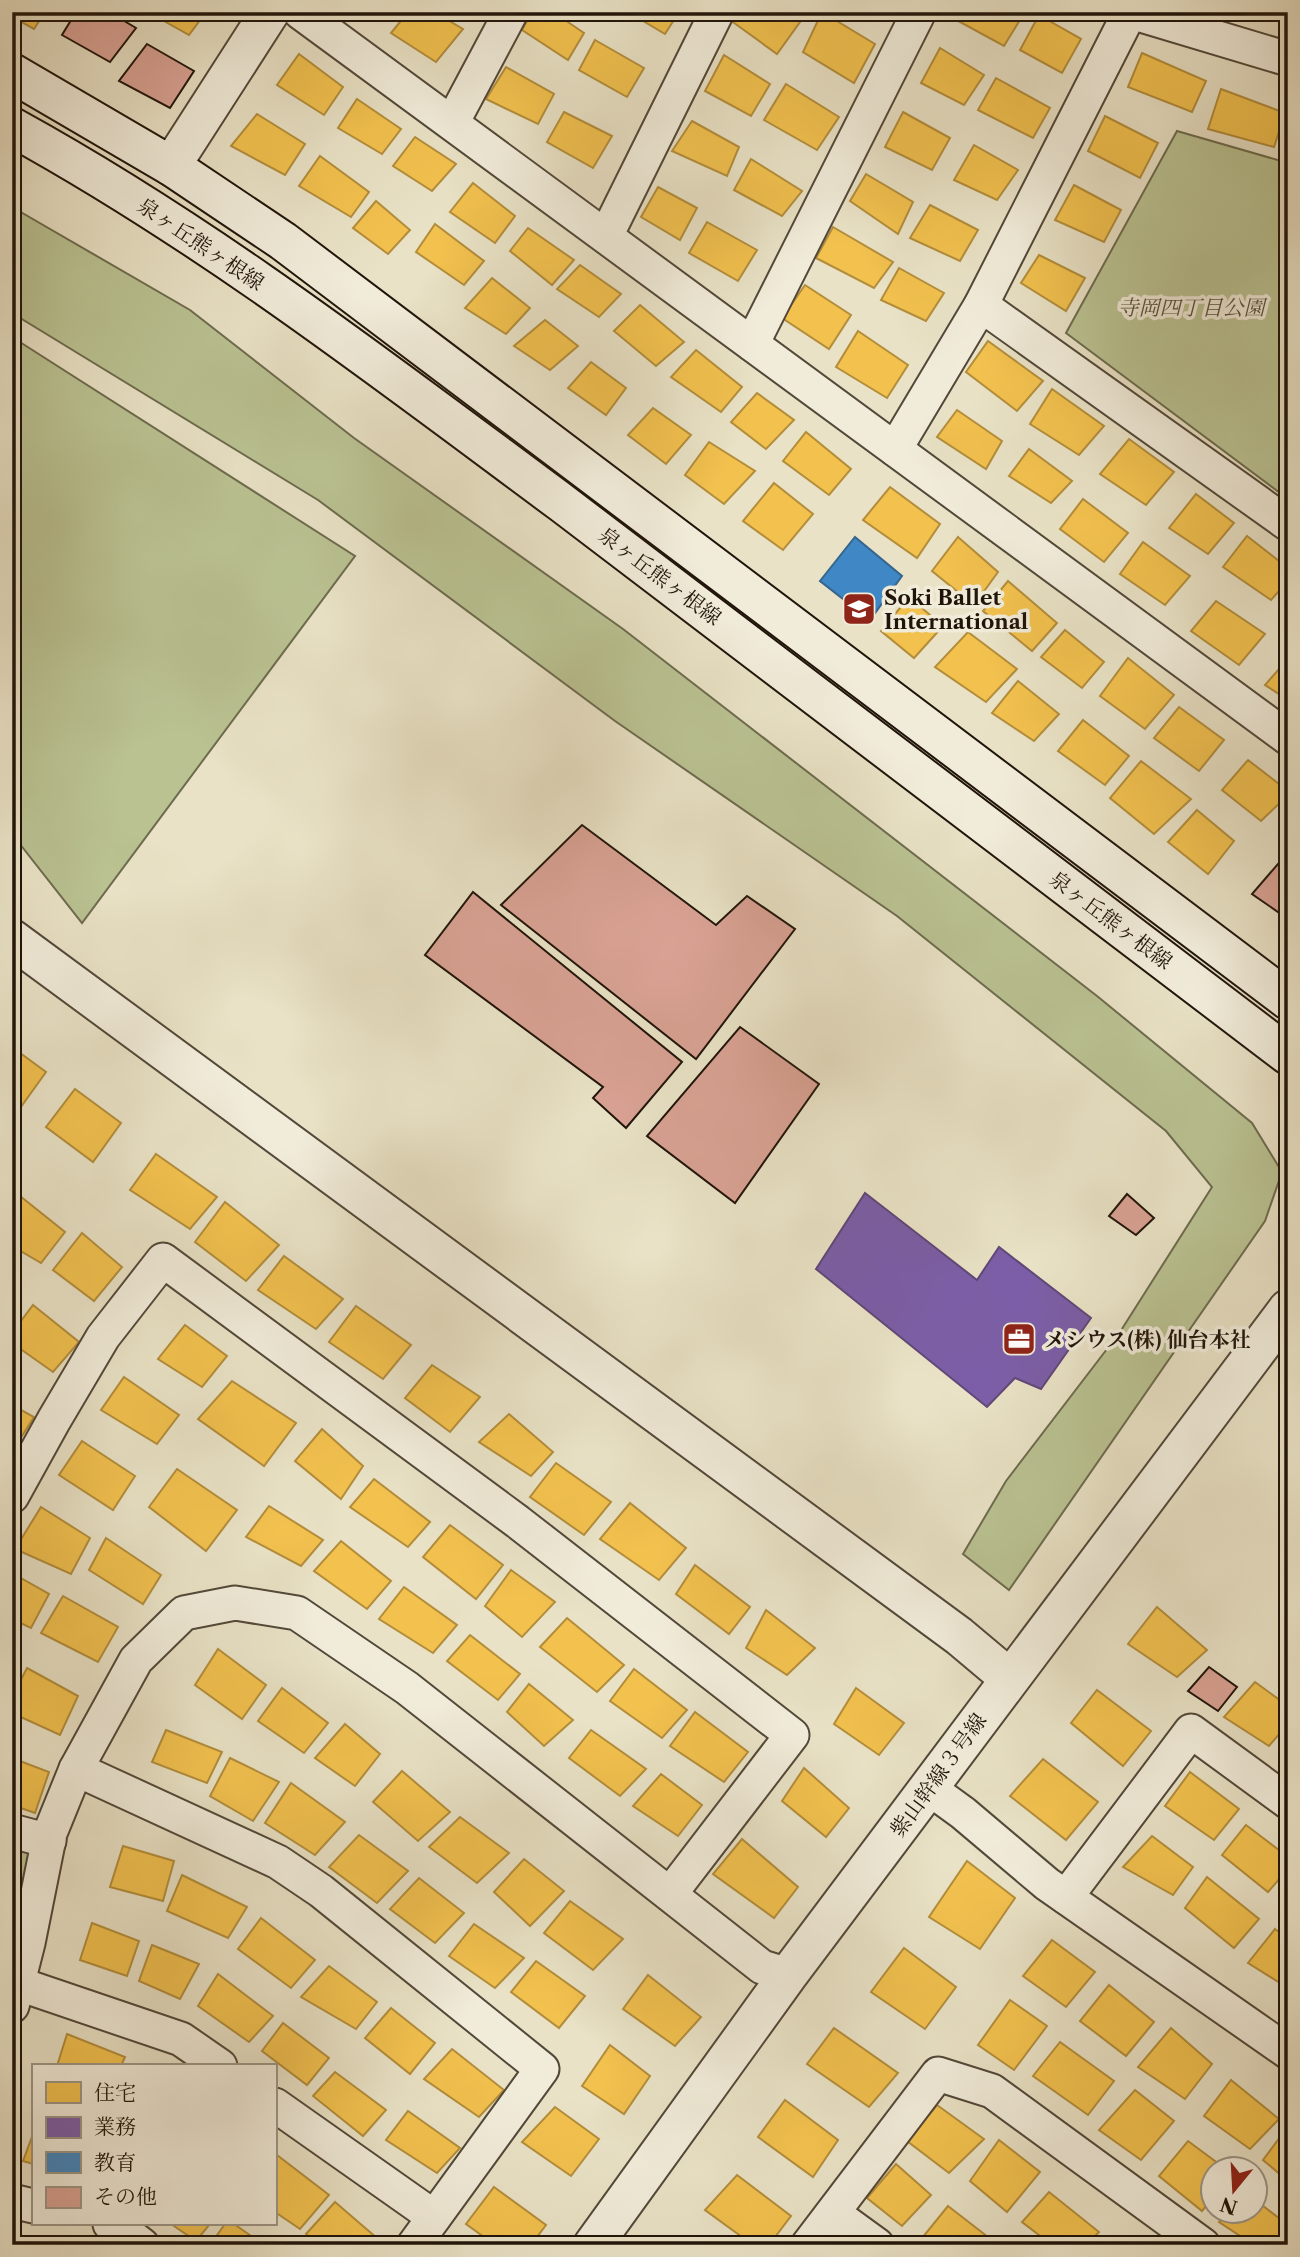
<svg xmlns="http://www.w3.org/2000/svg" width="1300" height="2257" font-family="'Libre Caslon Text','Noto Serif JP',serif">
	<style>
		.green { fill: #bac292; stroke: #6d6b4e; stroke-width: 2 }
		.homes { fill: #f2c14e; stroke: #b38d3a; stroke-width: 2 }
		.offices { fill: #7b5ea7; stroke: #604878; stroke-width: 2 }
		.schools { fill: #3f88c5; stroke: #36658d; stroke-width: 2 }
		.building { fill: #d9a294; stroke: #20140a; stroke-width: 2 }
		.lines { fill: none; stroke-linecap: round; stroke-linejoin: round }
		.minor-casing { stroke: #524839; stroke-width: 37 }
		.tertiary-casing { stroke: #524839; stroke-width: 42 }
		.secondary-casing { stroke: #20140a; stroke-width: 42 }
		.minor { stroke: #f1ecda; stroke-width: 33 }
		.tertiary { stroke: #f1ecda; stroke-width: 38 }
		.secondary { stroke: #f1ecda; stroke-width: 38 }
		.labels { text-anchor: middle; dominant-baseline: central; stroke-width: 7; stroke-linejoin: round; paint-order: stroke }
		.street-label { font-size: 21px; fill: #20140a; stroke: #f1ecda }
		.park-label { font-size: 21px; font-style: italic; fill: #56513a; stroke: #f1ecda }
		.poi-label { font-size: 21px; font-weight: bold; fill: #20140a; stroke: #f1ecda; text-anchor: start }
	</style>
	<rect width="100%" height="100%" fill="#e9e2c6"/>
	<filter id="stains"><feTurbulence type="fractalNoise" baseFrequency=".00286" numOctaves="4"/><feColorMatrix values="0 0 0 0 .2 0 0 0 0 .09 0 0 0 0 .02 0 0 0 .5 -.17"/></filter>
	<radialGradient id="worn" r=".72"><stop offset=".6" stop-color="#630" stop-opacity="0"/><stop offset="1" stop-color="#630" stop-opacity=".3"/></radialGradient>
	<!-- green -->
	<g class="green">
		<path d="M1177 131 1288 163V499L1066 333Z"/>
		<path d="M12 207 190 310 354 438 623 629 1097 996 1252 1123 1282 1172 1265 1221 1009 1590 963 1554 1006 1481 1120 1332 1212 1187 1166 1131 897 916 615 721 318 500 12 313Z"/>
		<path d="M12 337 355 556 82 923 12 834Z"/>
		<path d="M12 1829 49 1841 12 1996Z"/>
	</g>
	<!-- homes -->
	<g class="homes">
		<path d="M12 12H45L34 29 12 17Z"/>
		<path d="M148 12H206L189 35Z"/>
		<path d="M408 12H434L463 29 436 62 391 33Z"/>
		<path d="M532 12H553L584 33 568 60 522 30Z"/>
		<path d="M628 12H679L665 34Z"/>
		<path d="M734 12H784L800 22 777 54 730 20Z"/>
		<path d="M822 12 875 44 854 83 803 52Z"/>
		<path d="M951 12H1019L1023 15 1004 46 949 16Z"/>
		<path d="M1039 15 1081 39 1062 73 1020 50Z"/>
		<path d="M595 40 644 68 627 97 579 70Z"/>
		<path d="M940 48 984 75 964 105 921 83Z"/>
		<path d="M1142 53 1206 81 1192 112 1128 87Z"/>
		<path d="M299 54 343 87 324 115 277 85Z"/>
		<path d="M724 55 770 84 751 116 705 91Z"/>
		<path d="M506 67 554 94 538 124 486 99Z"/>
		<path d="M996 78 1050 108 1033 138 978 110Z"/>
		<path d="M786 84 839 117 817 150 764 120Z"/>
		<path d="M1221 89 1285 113 1274 147 1208 129Z"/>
		<path d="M357 99 401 129 382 154 338 128Z"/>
		<path d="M564 112 612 136 593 168 547 142Z"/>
		<path d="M903 112 950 138 932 170 885 147Z"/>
		<path d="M257 114 305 144 285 175 231 146Z"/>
		<path d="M1105 116 1158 143 1140 178 1088 151Z"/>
		<path d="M692 121 739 147 727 176 672 151Z"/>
		<path d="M415 137 456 164 432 191 393 166Z"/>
		<path d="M974 145 1018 170 997 200 954 180Z"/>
		<path d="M320 156 369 192 351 217 299 186Z"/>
		<path d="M751 159 802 191 782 216 734 190Z"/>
		<path d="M866 174 913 202 898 234 850 201Z"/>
		<path d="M473 183 515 216 495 243 450 212Z"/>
		<path d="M1074 185 1121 210 1104 242 1055 220Z"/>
		<path d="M658 187 697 208 680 240 641 217Z"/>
		<path d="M376 201 410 230 388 254 353 228Z"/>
		<path d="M930 205 978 230 960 261 910 238Z"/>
		<path d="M707 222 757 250 738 281 689 253Z"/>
		<path d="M435 224 484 261 464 285 416 252Z"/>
		<path d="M833 227 893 262 874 288 816 258Z"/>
		<path d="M528 228 574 260 552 285 510 251Z"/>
		<path d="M1039 255 1085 278 1066 311 1021 283Z"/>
		<path d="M580 265 621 294 599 317 557 289Z"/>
		<path d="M899 268 944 293 926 321 881 300Z"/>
		<path d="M492 278 530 308 506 334 465 308Z"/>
		<path d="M805 285 851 315 829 349 782 318Z"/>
		<path d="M640 305 684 342 656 366 614 331Z"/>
		<path d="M545 320 578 346 550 370 514 346Z"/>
		<path d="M858 331 908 365 887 398 836 367Z"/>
		<path d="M988 341 1043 381 1017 411 966 372Z"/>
		<path d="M696 350 742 387 721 412 671 377Z"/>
		<path d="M591 362 626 388 606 415 568 388Z"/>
		<path d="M1052 389 1104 426 1079 455 1030 424Z"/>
		<path d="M757 393 794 420 766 449 731 422Z"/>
		<path d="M653 408 691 435 666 464 628 435Z"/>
		<path d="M957 410 1002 441 986 469 937 437Z"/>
		<path d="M806 432 851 469 829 495 783 461Z"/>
		<path d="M1129 439 1174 472 1146 505 1100 474Z"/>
		<path d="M709 442 755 471 724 504 685 475Z"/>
		<path d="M1029 449 1072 481 1051 503 1009 476Z"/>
		<path d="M774 483 813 514 783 550 743 521Z"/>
		<path d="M890 487 940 524 917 558 863 520Z"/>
		<path d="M1196 494 1234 523 1208 554 1169 528Z"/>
		<path d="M1083 499 1128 533 1104 562 1060 529Z"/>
		<path d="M1247 536 1288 568V581L1271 600 1223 567Z"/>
		<path d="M958 537 998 572 974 605 932 571Z"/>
		<path d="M1143 542 1190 576 1165 605 1120 574Z"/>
		<path d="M1008 581 1057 623 1032 651 983 611Z"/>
		<path d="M909 597 943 626 914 658 881 631Z"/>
		<path d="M1216 601 1265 634 1239 665 1191 631Z"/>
		<path d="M1065 630 1104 662 1082 688 1041 657Z"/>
		<path d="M968 632 1017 669 986 702 935 667Z"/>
		<path d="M1128 658 1174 695 1145 729 1100 696Z"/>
		<path d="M1288 659V700L1265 685Z"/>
		<path d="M1018 681 1059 714 1034 741 992 713Z"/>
		<path d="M1179 707 1224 740 1199 771 1154 738Z"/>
		<path d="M1083 720 1129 756 1105 785 1058 751Z"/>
		<path d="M1248 760 1288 791V795L1261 821 1222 790Z"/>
		<path d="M1141 761 1191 799 1154 834 1110 798Z"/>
		<path d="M1197 810 1234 841 1208 874 1168 842Z"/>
		<path d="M12 1047 46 1072 18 1111 12 1106Z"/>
		<path d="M75 1089 121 1123 93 1162 46 1127Z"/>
		<path d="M156 1154 217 1197 190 1229 130 1190Z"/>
		<path d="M20 1196 65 1232 41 1263 12 1246V1207Z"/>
		<path d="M225 1202 279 1245 246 1281 195 1242Z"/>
		<path d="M82 1233 122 1267 94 1301 53 1270Z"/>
		<path d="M284 1256 343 1299 316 1329 258 1290Z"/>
		<path d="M33 1305 79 1342 53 1372 12 1343V1333Z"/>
		<path d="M356 1306 411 1345 383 1379 329 1342Z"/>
		<path d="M185 1325 227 1356 202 1387 158 1359Z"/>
		<path d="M432 1365 480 1397 450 1432 405 1398Z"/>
		<path d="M124 1377 179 1415 157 1444 101 1410Z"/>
		<path d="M232 1381 296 1423 264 1466 198 1419Z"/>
		<path d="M12 1405 34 1417 15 1447 12 1446Z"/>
		<path d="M509 1414 553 1452 531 1476 479 1442Z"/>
		<path d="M322 1429 363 1466 341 1499 295 1461Z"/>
		<path d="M82 1441 135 1476 113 1510 59 1475Z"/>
		<path d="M556 1463 611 1502 584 1535 530 1497Z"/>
		<path d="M177 1469 237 1510 206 1551 149 1507Z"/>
		<path d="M374 1479 430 1522 408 1547 350 1507Z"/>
		<path d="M630 1503 686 1548 659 1580 600 1539Z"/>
		<path d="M269 1506 323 1540 301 1566 246 1537Z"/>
		<path d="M41 1507 90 1538 71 1574 15 1549Z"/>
		<path d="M450 1525 503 1565 476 1599 423 1557Z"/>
		<path d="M106 1538 161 1575 143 1604 89 1570Z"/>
		<path d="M341 1541 391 1581 367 1609 314 1571Z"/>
		<path d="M695 1565 750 1607 729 1634 676 1594Z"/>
		<path d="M511 1570 555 1602 522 1637 485 1606Z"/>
		<path d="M12 1573 49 1594 31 1628 12 1619Z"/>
		<path d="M404 1587 457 1625 433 1653 379 1619Z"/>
		<path d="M63 1596 118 1627 98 1662 41 1633Z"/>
		<path d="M1157 1607 1207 1650 1177 1677 1128 1644Z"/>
		<path d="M766 1610 815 1648 787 1675 746 1648Z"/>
		<path d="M567 1618 624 1665 597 1692 540 1647Z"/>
		<path d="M470 1635 520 1674 498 1700 447 1661Z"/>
		<path d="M218 1649 266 1685 242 1719 195 1685Z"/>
		<path d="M27 1668 78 1696 60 1735 12 1713V1697Z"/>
		<path d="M634 1669 687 1710 662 1738 610 1701Z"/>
		<path d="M1255 1682 1288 1706V1724L1269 1746 1224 1717Z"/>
		<path d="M529 1684 573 1720 544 1746 507 1712Z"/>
		<path d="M282 1688 328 1723 304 1753 258 1721Z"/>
		<path d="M856 1688 904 1723 879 1755 834 1724Z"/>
		<path d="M1097 1690 1151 1731 1123 1766 1071 1723Z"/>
		<path d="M695 1712 748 1752 724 1782 670 1746Z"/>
		<path d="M345 1724 380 1754 355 1786 315 1758Z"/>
		<path d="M166 1730 222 1752 207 1783 152 1762Z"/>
		<path d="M591 1730 646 1769 620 1796 569 1758Z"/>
		<path d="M12 1758 49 1772 35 1813 12 1805Z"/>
		<path d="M230 1758 279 1782 253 1821 210 1796Z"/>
		<path d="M1043 1759 1098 1802 1066 1840 1010 1796Z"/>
		<path d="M804 1768 849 1808 826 1837 782 1801Z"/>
		<path d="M402 1771 450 1812 418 1841 373 1802Z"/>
		<path d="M1190 1772 1239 1809 1214 1840 1165 1806Z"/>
		<path d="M661 1774 702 1805 678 1836 633 1806Z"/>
		<path d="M291 1783 345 1822 315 1855 265 1823Z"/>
		<path d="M460 1817 509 1853 477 1883 429 1847Z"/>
		<path d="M1246 1825 1288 1857V1869L1268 1892 1222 1855Z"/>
		<path d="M359 1835 408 1871 377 1903 329 1867Z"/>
		<path d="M1152 1836 1193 1867 1173 1895 1123 1867Z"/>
		<path d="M742 1839 798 1887 774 1918 713 1874Z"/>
		<path d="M123 1846 174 1861 163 1901 110 1887Z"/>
		<path d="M524 1859 564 1891 530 1926 494 1892Z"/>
		<path d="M967 1861 1015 1898 980 1949 929 1917Z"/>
		<path d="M182 1875 247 1907 228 1938 167 1911Z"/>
		<path d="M1207 1877 1259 1919 1234 1948 1185 1908Z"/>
		<path d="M419 1878 464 1913 435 1943 390 1909Z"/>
		<path d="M570 1901 623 1939 593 1970 544 1933Z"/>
		<path d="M261 1918 315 1960 291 1988 238 1949Z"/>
		<path d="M92 1923 139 1941 127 1976 80 1960Z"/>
		<path d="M474 1924 524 1958 495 1988 449 1956Z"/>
		<path d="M1275 1929 1288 1939V1988L1248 1963Z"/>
		<path d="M1052 1940 1095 1972 1066 2007 1023 1976Z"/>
		<path d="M152 1945 199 1964 180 1999 139 1981Z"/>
		<path d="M904 1948 956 1987 925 2029 871 1992Z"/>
		<path d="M536 1961 585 1996 559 2028 511 1992Z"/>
		<path d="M329 1966 377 2002 356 2029 301 1997Z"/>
		<path d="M218 1974 273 2016 249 2042 198 2006Z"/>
		<path d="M648 1975 701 2017 675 2046 623 2009Z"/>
		<path d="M1109 1985 1154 2022 1126 2056 1080 2021Z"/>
		<path d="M1010 2000 1047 2026 1014 2070 978 2045Z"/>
		<path d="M391 2008 435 2043 410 2074 365 2038Z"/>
		<path d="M283 2023 329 2058 307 2085 262 2051Z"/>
		<path d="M834 2028 898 2073 869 2107 807 2064Z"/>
		<path d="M1171 2028 1212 2064 1185 2099 1138 2067Z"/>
		<path d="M67 2034 125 2057 121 2066H57Z"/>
		<path d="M1060 2042 1114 2081 1088 2115 1033 2076Z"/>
		<path d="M610 2045 650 2076 624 2114 582 2086Z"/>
		<path d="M452 2049 504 2090 479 2117 424 2079Z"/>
		<path d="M335 2072 386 2110 363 2136 313 2096Z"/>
		<path d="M1231 2080 1279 2119 1250 2149 1204 2116Z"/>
		<path d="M1135 2090 1174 2121 1141 2160 1099 2130Z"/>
		<path d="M785 2100 838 2140 813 2177 758 2137Z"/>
		<path d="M937 2105 984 2139 949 2173 907 2141Z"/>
		<path d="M555 2107 599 2139 571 2176 522 2142Z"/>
		<path d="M408 2111 460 2148 437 2173 386 2140Z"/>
		<path d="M1286 2129 1288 2130V2181L1263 2160Z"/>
		<path d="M33 2134V2164L23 2161Z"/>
		<path d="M999 2140 1040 2172 1007 2212 970 2181Z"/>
		<path d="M1188 2141 1227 2170H1212V2199L1202 2211 1159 2176Z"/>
		<path d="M277 2155 329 2195 300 2229 275 2212V2157Z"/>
		<path d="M896 2164 931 2195 902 2226 867 2198Z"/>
		<path d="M737 2175 791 2216 769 2245H753L705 2210Z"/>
		<path d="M494 2187 546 2225 531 2245H495L466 2224Z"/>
		<path d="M1049 2192 1099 2232 1086 2245H1052L1022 2222Z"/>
		<path d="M1254 2199 1288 2225V2245H1254L1219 2222 1229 2212H1254Z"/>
		<path d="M335 2202 385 2245H320L306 2234Z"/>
		<path d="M948 2206 997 2244 932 2245 922 2238Z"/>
		<path d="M171 2224H210L196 2241Z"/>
		<path d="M225 2224H234L264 2245H210Z"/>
	</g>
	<!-- offices -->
	<path class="offices" d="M865 1193 977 1280 999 1247 1091 1318 1041 1389 1015 1378 987 1407 816 1269Z"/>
	<!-- schools -->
	<path class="schools" d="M855 537 902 576 870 620 820 581Z"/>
	<!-- building -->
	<g class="building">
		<path d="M76 12H109L136 28 110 62 62 35Z"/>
		<path d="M147 44 194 71 170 108 119 81Z"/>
		<path d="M582 825 716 925 747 896 795 929 696 1059 501 905Z"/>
		<path d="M1284 857 1288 861V919L1252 894Z"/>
		<path d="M473 892 682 1062 626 1128 593 1098 603 1087 425 955Z"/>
		<path d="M740 1027 819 1084 735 1203 647 1136Z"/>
		<path d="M1127 1194 1154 1218 1136 1235 1109 1216Z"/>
		<path d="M1209 1667 1237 1687 1218 1711 1188 1691Z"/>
	</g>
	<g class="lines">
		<defs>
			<g id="minor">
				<path d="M300 12 1288 738"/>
				<path d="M1131 12 1288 59"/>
				<path d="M452 123 511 12"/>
				<path d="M606 236 717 12"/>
				<path d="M981 305 1288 524"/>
				<path d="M752 344 919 12"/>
				<path d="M895 449 981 305 1130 12"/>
				<path d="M12 1496 54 1420 103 1337 163 1260 518 1522 792 1735 670 1894"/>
				<path d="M76 1769 278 1862 321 1891 542 2069 414 2245"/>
				<path d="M930 1789 963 1813 1047 1884 1288 2052"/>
				<path d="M12 1831 49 1841"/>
				<path d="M1066 1897 1191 1731 1288 1802"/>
				<path d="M19 1984 181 2039 220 2066"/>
				<path d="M12 2006 28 1943 50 1833 76 1769 136 1660 184 1613 235 1603 297 1613 407 1688 762 1967 788 1975"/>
				<path d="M275 2105 434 2217"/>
				<path d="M12 2201 33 2206"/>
				<path d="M833 2213 877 2245"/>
				<path d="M110 2224 116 2225 142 2245"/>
				<path d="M808 2245 938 2074 992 2091 1203 2245"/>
			</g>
			<g id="tertiary">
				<path d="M171 166 270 12"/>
				<path d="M12 939 959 1636 1009 1678"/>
				<path d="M593 2245 788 1975 1288 1309"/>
			</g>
			<g id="secondary">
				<path d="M12 73 171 166 283 241 1288 1000"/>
				<path d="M12 127C207 234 384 371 562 503 805 685 1046 870 1288 1055"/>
			</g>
		</defs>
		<!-- minor casing -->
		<use href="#minor" class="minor-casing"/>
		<!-- tertiary casing -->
		<use href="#tertiary" class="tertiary-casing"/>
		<!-- secondary casing -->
		<use href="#secondary" class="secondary-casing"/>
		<!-- minor -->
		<use href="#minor" class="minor"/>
		<!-- tertiary -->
		<use href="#tertiary" class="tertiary"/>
		<!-- secondary -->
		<use href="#secondary" class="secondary"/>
	</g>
	<!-- icons -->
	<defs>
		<symbol id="school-square" viewBox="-11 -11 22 22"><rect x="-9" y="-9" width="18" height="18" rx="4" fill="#8f2418" stroke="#f1ecda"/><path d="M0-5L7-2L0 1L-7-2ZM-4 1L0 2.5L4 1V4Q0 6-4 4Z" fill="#fff"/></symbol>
		<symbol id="office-square" viewBox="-11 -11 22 22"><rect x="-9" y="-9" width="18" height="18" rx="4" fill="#8f2418" stroke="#f1ecda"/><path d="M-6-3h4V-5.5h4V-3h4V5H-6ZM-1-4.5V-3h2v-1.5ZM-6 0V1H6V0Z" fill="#fff"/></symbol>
	</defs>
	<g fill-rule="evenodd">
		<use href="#school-square" x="840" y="590" width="38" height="38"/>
		<use href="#office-square" x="1000" y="1320" width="38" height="38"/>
	</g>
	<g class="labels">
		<!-- street labels -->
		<g class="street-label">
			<text transform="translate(201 244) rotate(34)">泉ヶ丘熊ヶ根線</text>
			<text transform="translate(660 576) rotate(37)">泉ヶ丘熊ヶ根線</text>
			<text transform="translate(1111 920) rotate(37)">泉ヶ丘熊ヶ根線</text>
			<text transform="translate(938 1775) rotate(-54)">紫山幹線３号線</text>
		</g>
		<!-- park labels -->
		<g class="park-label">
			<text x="1191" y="307">寺岡四丁目公園</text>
		</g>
		<!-- poi labels -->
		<g class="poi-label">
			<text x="884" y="597">Soki Ballet<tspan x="884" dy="24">International</tspan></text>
			<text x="1044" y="1339">メシウス(株) 仙台本社</text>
		</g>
	</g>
	<!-- margin -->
	<rect width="1300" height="2257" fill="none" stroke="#e9e2c6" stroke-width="42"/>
	<rect x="14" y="14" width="1272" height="2229" fill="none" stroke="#20140a" stroke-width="3.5"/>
	<rect x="21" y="21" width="1258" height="2215" fill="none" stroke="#20140a" stroke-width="2"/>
	<!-- legend -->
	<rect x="32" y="2064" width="245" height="161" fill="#f1ecda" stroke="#9d9687" stroke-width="2"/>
	<rect x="46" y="2082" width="35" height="21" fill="#f2c14e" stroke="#9d9687" stroke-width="2"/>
	<text x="94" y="2100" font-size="21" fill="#20140a">住宅</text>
	<rect x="46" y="2117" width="35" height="21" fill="#7b5ea7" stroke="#9d9687" stroke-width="2"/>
	<text x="94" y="2134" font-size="21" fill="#20140a">業務</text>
	<rect x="46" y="2152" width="35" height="21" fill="#3f88c5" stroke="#9d9687" stroke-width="2"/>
	<text x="94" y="2170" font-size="21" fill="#20140a">教育</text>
	<rect x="46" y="2187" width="35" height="21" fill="#d9a294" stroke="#9d9687" stroke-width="2"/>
	<text x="94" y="2204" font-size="21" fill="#20140a">その他</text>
	<!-- north arrow -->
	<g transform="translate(1234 2190) rotate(198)"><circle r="33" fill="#f1ecda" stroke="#9d9687" stroke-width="2"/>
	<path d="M0-5L12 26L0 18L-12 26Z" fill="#8f2418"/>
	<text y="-10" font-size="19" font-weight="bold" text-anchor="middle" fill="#20140a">N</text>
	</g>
	<rect width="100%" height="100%" filter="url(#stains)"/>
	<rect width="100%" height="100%" fill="url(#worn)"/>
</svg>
